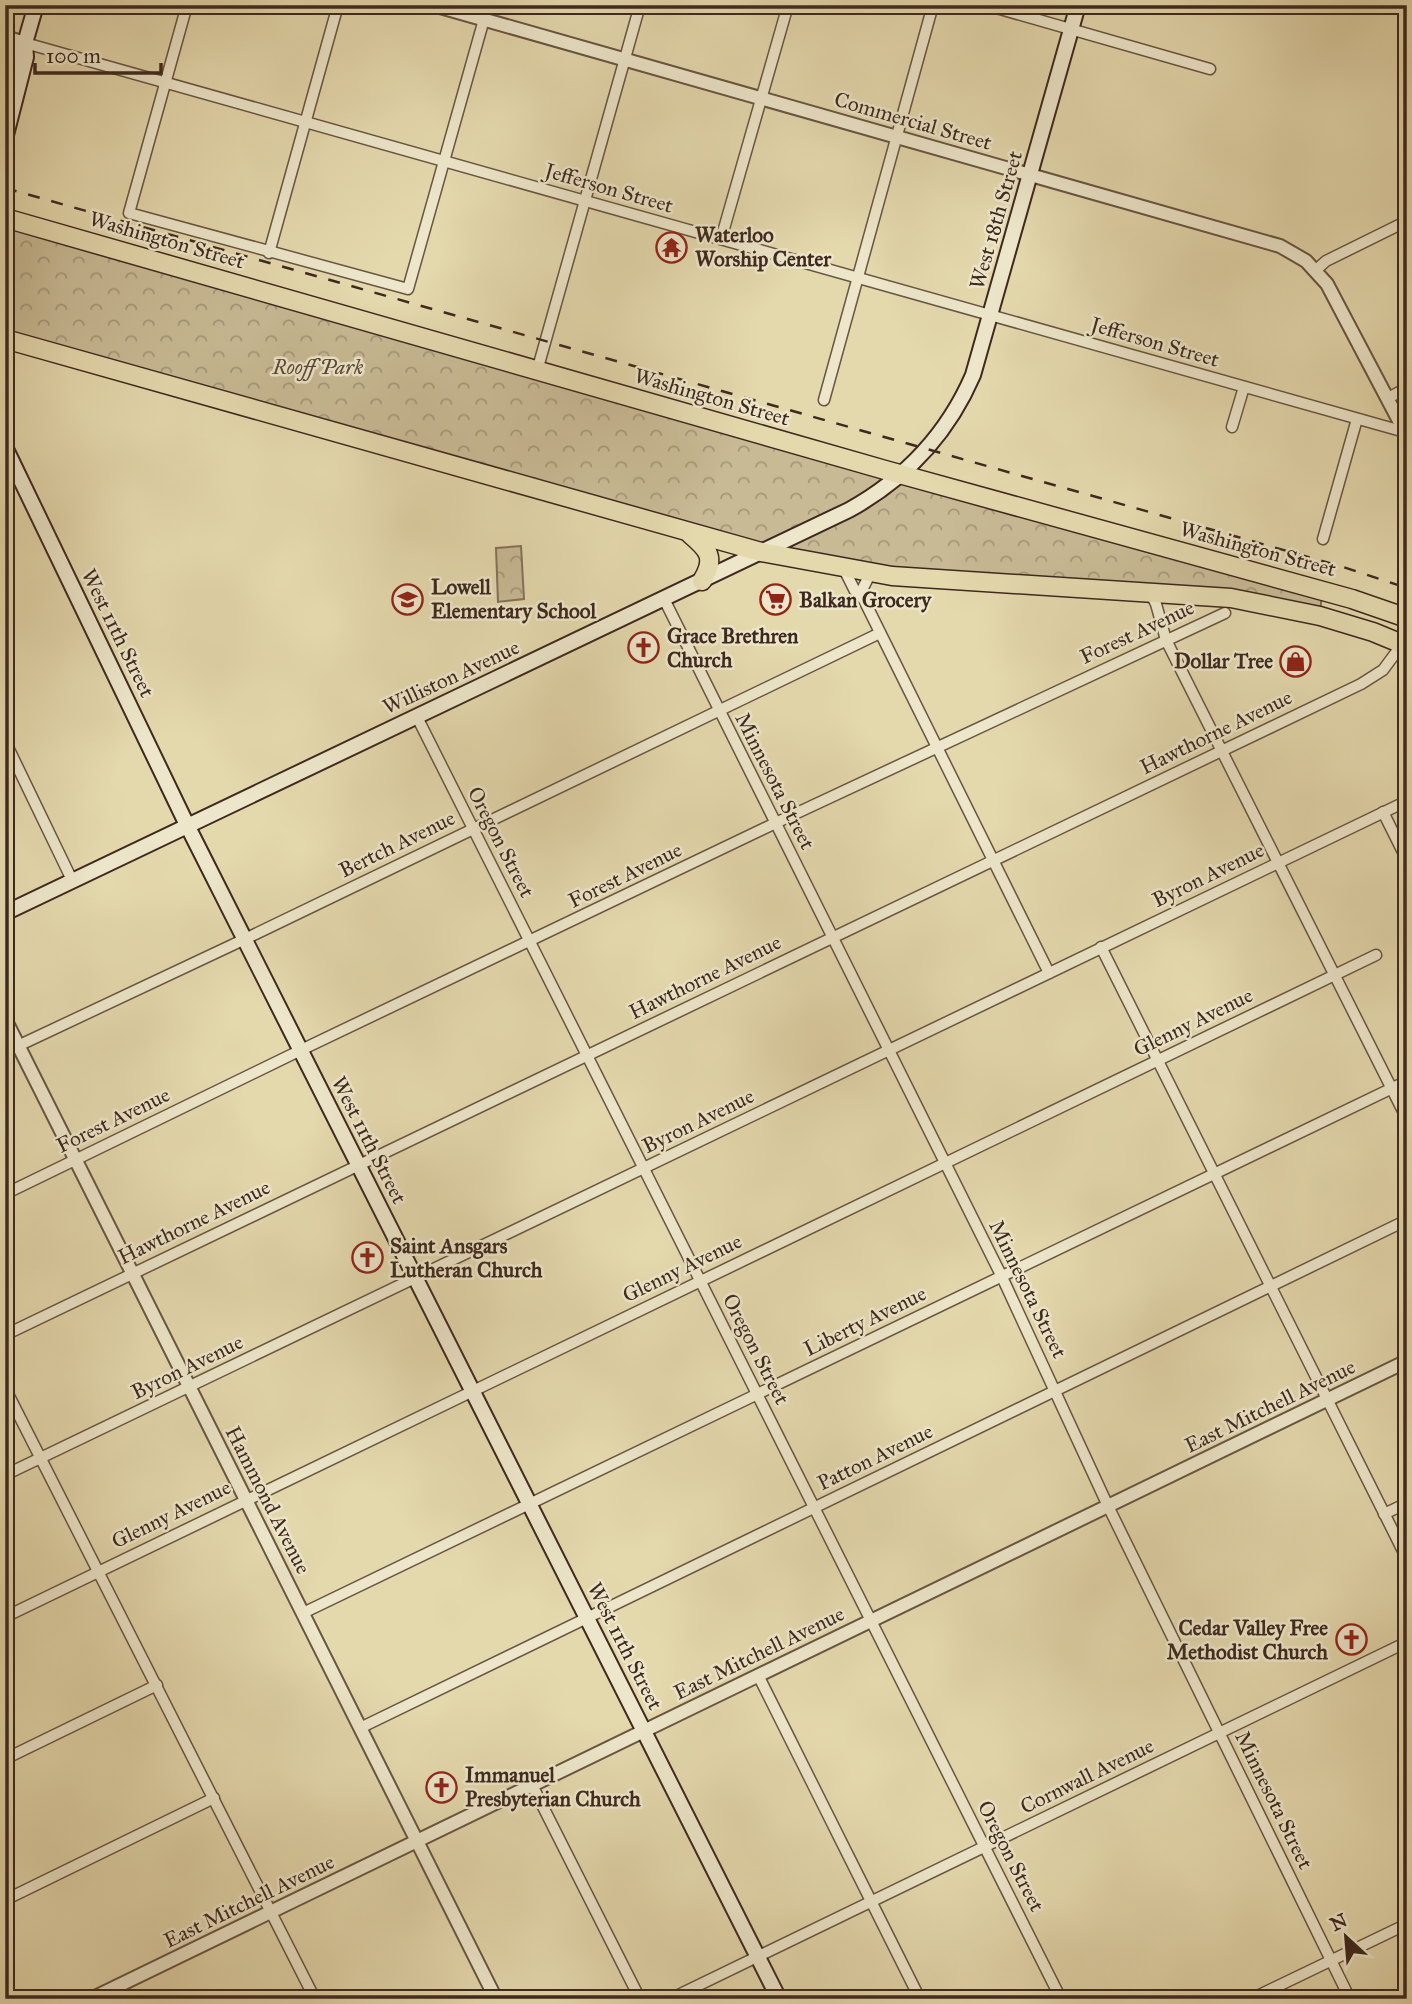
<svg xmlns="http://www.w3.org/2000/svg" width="1412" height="2004" font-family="'IM FELL Great Primer',serif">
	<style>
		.park { fill: url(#park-crowns); stroke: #83725a; stroke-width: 2 }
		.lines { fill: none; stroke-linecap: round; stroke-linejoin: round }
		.minor-casing { stroke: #685542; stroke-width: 13 }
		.tertiary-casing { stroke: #685542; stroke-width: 16 }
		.secondary-casing { stroke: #3e291f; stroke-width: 18 }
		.trunk-casing { stroke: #3e291f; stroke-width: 21 }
		.minor { stroke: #ede6ca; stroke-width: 10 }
		.tertiary { stroke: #ede6ca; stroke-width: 12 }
		.secondary { stroke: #ede6ca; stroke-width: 14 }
		.trunk { stroke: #e4d8ad; stroke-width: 18 }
		.rail { stroke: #3e291f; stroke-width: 2.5; stroke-dasharray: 12 12; stroke-linecap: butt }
		.labels { text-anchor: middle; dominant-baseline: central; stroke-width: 5; stroke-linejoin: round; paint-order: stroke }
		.street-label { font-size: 21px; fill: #3e291f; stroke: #ede6ca }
		.poi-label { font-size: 21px; font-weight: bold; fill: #3e291f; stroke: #ede6ca; text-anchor: start }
		.park-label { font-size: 21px; font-style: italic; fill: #5a4637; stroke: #ede6ca }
	</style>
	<defs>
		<pattern id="park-crowns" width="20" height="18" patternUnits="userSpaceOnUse" patternTransform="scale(1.75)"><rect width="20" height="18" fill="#c8ba95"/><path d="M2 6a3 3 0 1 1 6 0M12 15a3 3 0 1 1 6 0" fill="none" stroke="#a49779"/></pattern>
	</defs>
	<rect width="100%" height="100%" fill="#e4d8ad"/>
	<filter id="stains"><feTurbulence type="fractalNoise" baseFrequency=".00286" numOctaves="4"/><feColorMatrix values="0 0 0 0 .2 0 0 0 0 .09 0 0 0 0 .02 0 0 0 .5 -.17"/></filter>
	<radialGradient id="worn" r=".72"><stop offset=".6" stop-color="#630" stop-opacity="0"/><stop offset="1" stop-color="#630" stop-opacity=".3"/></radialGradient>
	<!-- park -->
	<g class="park">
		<path d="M5 218 1322 590 1320 616 819 563 5 339Z"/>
		<path d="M521 546 524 599 498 602 496 548Z"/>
	</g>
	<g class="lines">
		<defs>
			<g id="minor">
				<path d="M187 5 129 213 408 289 488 5"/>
				<path d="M986 5 1210 69"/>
				<path d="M25 43 1405 432"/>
				<path d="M721 239 788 5"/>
				<path d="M269 253 338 5"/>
				<path d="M1316 270 1326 261 1407 221"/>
				<path d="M537 371 640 5"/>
				<path d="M1388 398 1407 388"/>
				<path d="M824 400 933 5"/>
				<path d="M1232 427 1244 387"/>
				<path d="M1323 539 1357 419"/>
				<path d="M843 567 855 591 863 598 1049 973"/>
				<path d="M1150 592 1156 604 1166 640 1407 1119"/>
				<path d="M863 598 862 590 871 572"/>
				<path d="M664 599 1002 1277 1108 1506 1350 1999"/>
				<path d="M417 717 1061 1999"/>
				<path d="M5 741 72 880"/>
				<path d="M1383 812 1407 860"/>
				<path d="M1101 947 1407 1559"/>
				<path d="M5 1052 245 939 880 633"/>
				<path d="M5 1194 301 1050 784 819 1225 613"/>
				<path d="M5 1335 1361 684 1383 670 1403 643"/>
				<path d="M5 1388 315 1999"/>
				<path d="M5 1475 1407 801"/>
				<path d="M1384 1514 1407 1503"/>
				<path d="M303 1613 1407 1081"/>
				<path d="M5 1617 1376 955"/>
				<path d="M758 1675 920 1999"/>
				<path d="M360 1728 1407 1220"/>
				<path d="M5 1759 157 1685"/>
				<path d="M532 1785 640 1999"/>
				<path d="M5 1900 214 1798"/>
				<path d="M670 1999 1407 1642"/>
				<path d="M1251 1999 1407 1924"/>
			</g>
			<g id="tertiary">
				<path d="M433 5 1280 246 1306 261 1327 284 1407 436"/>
				<path d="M5 37 25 43"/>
				<path d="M5 1019 496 1999"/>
				<path d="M91 1999 1407 1361"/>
			</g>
			<g id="secondary">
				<path d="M5 86 15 56 25 43"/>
				<path d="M5 139 26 57 25 43 36 5"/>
				<path d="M5 447 187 825 779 1999"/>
				<path d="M5 913 849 510C905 479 948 433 973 375L1078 5"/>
			</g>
			<g id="trunk">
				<path d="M5 218 885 470 1352 599 1407 618"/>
				<path d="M5 339 761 552 892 576 1231 598 1320 616 1373 632 1407 646"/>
				<path d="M690 534C709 550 716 558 702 581"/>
			</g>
		</defs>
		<!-- minor casing -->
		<use href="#minor" class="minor-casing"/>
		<!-- tertiary casing -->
		<use href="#tertiary" class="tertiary-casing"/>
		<!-- secondary casing -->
		<use href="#secondary" class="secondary-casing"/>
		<!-- trunk casing -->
		<use href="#trunk" class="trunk-casing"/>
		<!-- minor -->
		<use href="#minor" class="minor"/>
		<!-- tertiary -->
		<use href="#tertiary" class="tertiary"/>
		<!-- secondary -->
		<use href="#secondary" class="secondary"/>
		<!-- trunk -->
		<use href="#trunk" class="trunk"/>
		<!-- rail -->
		<path class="rail" d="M5 188 1340 566 1407 588"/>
	</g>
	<!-- icons -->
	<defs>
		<symbol id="temple-ring" viewBox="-11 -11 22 22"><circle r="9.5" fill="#ede6ca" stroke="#8f2418" stroke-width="1.5"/><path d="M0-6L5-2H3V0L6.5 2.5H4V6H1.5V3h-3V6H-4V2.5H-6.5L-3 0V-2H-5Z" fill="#8f2418"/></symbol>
		<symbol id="school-ring" viewBox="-11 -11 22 22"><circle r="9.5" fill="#ede6ca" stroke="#8f2418" stroke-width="1.5"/><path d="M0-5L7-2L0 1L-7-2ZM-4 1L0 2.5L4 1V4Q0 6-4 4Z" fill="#8f2418"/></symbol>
		<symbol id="supermarket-ring" viewBox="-11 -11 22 22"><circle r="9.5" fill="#ede6ca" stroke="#8f2418" stroke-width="1.5"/><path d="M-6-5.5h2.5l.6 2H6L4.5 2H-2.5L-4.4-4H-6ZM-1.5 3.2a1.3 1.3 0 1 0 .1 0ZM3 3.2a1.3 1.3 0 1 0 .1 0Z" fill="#8f2418"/></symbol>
		<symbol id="church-ring" viewBox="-11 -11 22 22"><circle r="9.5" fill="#ede6ca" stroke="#8f2418" stroke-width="1.5"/><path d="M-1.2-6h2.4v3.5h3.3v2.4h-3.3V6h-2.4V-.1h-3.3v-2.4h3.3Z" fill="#8f2418"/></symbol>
		<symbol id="shop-ring" viewBox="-11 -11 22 22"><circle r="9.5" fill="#ede6ca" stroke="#8f2418" stroke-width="1.5"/><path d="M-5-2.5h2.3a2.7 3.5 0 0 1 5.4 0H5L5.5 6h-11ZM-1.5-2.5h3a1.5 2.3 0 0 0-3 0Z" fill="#8f2418"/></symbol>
	</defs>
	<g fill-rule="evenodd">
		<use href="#temple-ring" x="654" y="230" width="35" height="35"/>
		<use href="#school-ring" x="390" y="582" width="35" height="35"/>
		<use href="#supermarket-ring" x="758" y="582" width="35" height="35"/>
		<use href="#church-ring" x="626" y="630" width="35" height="35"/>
		<use href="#shop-ring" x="1278" y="644" width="35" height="35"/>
		<use href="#church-ring" x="350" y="1240" width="35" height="35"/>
		<use href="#church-ring" x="1334" y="1622" width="35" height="35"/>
		<use href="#church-ring" x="424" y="1770" width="35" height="35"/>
	</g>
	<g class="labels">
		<!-- street labels -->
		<g class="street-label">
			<text transform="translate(913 121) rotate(16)">Commercial Street</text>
			<text transform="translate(609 188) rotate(16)">Jefferson Street</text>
			<text transform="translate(996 220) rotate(-74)">West 18th Street</text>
			<text transform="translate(167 240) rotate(16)">Washington Street</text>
			<text transform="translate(1155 342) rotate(16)">Jefferson Street</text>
			<text transform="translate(712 397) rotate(16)">Washington Street</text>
			<text transform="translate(1258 549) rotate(15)">Washington Street</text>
			<text transform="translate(1137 632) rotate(-25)">Forest Avenue</text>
			<text transform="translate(118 633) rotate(64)">West 11th Street</text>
			<text transform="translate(451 677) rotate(-25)">Williston Avenue</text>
			<text transform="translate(1216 732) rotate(-26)">Hawthorne Avenue</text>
			<text transform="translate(775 781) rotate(63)">Minnesota Street</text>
			<text transform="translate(501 842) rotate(63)">Oregon Street</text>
			<text transform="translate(397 844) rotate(-26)">Bertch Avenue</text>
			<text transform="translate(625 875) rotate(-26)">Forest Avenue</text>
			<text transform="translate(1208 875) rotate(-26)">Byron Avenue</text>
			<text transform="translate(705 977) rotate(-26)">Hawthorne Avenue</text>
			<text transform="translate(1193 1022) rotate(-26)">Glenny Avenue</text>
			<text transform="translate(113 1120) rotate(-26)">Forest Avenue</text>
			<text transform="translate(698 1121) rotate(-26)">Byron Avenue</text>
			<text transform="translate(369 1140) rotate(63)">West 11th Street</text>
			<text transform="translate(194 1222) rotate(-26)">Hawthorne Avenue</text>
			<text transform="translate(682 1268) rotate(-26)">Glenny Avenue</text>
			<text transform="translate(1028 1289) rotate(64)">Minnesota Street</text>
			<text transform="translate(865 1321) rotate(-26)">Liberty Avenue</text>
			<text transform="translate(756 1349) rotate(63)">Oregon Street</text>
			<text transform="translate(187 1367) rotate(-26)">Byron Avenue</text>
			<text transform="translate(1270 1406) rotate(-26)">East Mitchell Avenue</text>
			<text transform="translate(875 1457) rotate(-26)">Patton Avenue</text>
			<text transform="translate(268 1500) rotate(63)">Hammond Avenue</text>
			<text transform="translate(171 1514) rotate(-26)">Glenny Avenue</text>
			<text transform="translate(625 1646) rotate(63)">West 11th Street</text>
			<text transform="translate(759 1653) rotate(-26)">East Mitchell Avenue</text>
			<text transform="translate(1087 1776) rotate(-26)">Cornwall Avenue</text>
			<text transform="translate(1274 1800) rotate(64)">Minnesota Street</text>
			<text transform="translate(1011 1856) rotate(63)">Oregon Street</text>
			<text transform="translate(249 1901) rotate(-26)">East Mitchell Avenue</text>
		</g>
		<!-- poi labels -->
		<g class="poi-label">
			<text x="695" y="235">Waterloo<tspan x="695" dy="24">Worship Center</tspan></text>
			<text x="431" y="587">Lowell<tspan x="431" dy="24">Elementary School</tspan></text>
			<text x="799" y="600">Balkan Grocery</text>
			<text x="667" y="636">Grace Brethren<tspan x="667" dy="24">Church</tspan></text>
			<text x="1273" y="661" text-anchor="end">Dollar Tree</text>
			<text x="390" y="1246">Saint Ansgars<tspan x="390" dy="24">Lutheran Church</tspan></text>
			<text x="1328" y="1628" text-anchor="end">Cedar Valley Free<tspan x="1328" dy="24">Methodist Church</tspan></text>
			<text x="465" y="1775">Immanuel<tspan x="465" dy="24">Presbyterian Church</tspan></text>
		</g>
		<!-- park labels -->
		<g class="park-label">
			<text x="318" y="367">Rooff Park</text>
		</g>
	</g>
	<!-- margin -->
	<rect width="1412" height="2004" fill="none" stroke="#e4d8ad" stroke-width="28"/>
	<rect x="7" y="7" width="1398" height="1990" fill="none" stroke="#3e291f" stroke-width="3.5"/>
	<rect x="14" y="14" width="1384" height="1976" fill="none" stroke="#3e291f" stroke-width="2"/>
	<!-- north arrow -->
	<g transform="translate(1346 1937) rotate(334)" stroke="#ede6ca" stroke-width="5" paint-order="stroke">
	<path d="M0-5L12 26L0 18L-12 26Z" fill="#3e291f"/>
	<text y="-10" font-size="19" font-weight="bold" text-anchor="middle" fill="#3e291f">N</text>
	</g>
	<!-- scale -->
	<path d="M35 63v10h126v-10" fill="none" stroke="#3e291f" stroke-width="3.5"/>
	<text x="46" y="63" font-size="21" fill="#3e291f" stroke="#ede6ca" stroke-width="5" paint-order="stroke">100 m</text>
	<rect width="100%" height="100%" filter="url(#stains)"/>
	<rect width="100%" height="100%" fill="url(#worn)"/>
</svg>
